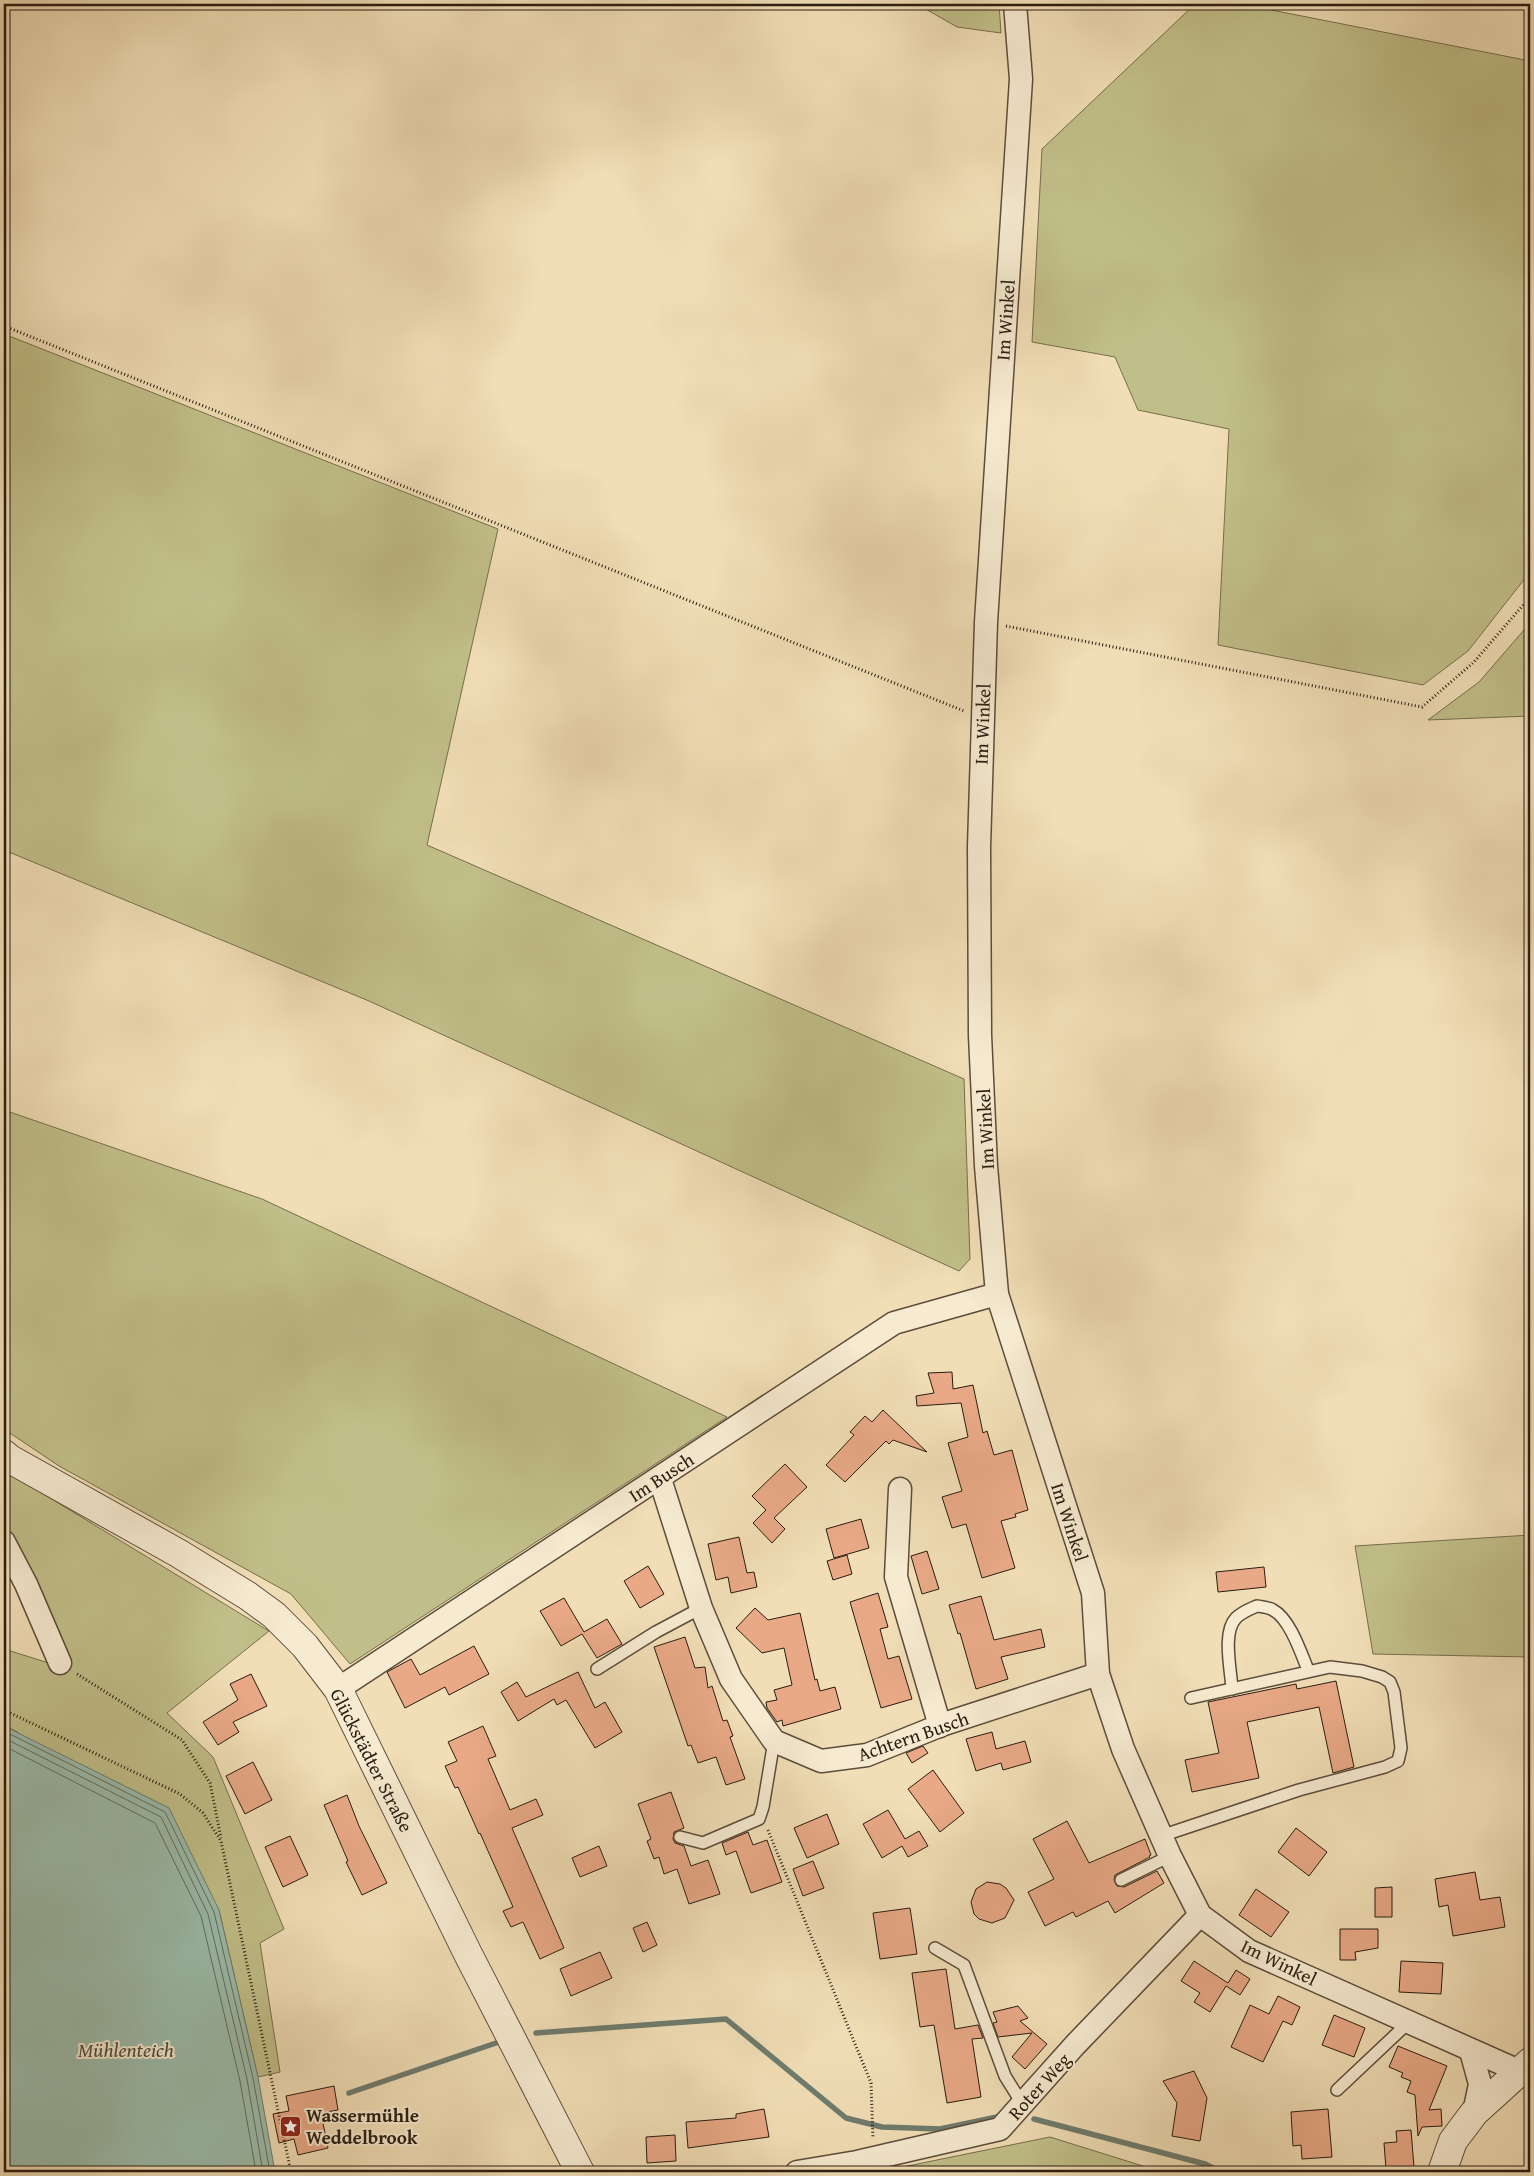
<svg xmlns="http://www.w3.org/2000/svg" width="1534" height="2176" font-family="'Gentium Book Plus',serif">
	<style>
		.green { fill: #c1bf89; stroke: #766e4e }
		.water { fill: #9bbcab; stroke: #6e7c6e }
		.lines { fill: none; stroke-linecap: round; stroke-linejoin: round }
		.shore { stroke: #626c5e; stroke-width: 1 }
		.stream { stroke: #6e7c6e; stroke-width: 5.5 }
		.building { fill: #e9a987; stroke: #2a1d12 }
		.service-casing { stroke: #5c4d3b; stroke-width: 14 }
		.minor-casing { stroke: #5c4d3b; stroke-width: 25 }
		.tertiary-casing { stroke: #5c4d3b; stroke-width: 30 }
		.path { stroke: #2a1d12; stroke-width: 3; stroke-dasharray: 1 2.5; stroke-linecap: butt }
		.service { stroke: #f6ead0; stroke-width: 11 }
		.minor { stroke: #f6ead0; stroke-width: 22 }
		.tertiary { stroke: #f6ead0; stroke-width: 28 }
		.labels { text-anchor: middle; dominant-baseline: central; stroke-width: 4; stroke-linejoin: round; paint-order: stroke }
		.street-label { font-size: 19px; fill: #2a1d12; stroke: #f6ead0 }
		.poi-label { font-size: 19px; font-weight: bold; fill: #2a1d12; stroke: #f6ead0; text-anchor: start }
		.water-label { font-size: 20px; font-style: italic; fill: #4c4d40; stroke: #f6ead0 }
	</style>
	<rect width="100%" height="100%" fill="#f1deb6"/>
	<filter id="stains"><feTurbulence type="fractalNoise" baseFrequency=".004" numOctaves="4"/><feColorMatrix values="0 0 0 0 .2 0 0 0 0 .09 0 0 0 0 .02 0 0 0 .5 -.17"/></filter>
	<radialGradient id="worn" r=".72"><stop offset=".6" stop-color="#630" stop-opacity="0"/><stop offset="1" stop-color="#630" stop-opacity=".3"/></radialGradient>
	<!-- green -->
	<g class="green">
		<path d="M917 4H999L1001 33 957 27Z"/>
		<path d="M1241 4 1530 61V572L1468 651 1423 685 1218 645 1229 429 1138 410 1115 357 1032 342 1042 149 1194 5Z"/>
		<path d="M4 334 498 529 427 845 964 1079 970 1259 959 1271 369 1001 4 850Z"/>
		<path d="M1530 623V716L1428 720 1479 682Z"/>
		<path d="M4 1110 262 1199 727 1417 350 1664 291 1594 59 1466 4 1429Z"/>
		<path d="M4 1470 269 1631 167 1713 213 1757 284 1929 260 1943 280 2072 258 2077 219 1910 16 1731 4 1726V1649L52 1664 4 1540Z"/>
		<path d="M1530 1535V1657L1373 1654 1355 1546Z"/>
		<path d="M1050 2137 1162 2172H878Z"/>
	</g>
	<!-- water -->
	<path class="water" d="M4 1726 169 1808 219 1910 258 2077 275 2172H4Z"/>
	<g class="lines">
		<!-- shore -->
		<g class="shore">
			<path d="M4 1731 165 1812 214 1912 253 2078 270 2172"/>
			<path d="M4 1738 161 1817 208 1914 247 2079 263 2172"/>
			<path d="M4 1746 155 1823 201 1916 240 2081 256 2172"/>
		</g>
		<!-- stream -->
		<g class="stream">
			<path d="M536 2033 726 2019 846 2118 882 2127 940 2129 997 2117"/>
			<path d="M349 2093 496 2043"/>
			<path d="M1034 2119 1205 2164 1221 2172"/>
		</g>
	</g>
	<!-- building -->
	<g class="building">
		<path d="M952 1372 953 1389 973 1385 983 1433 987 1431 994 1455 1012 1450 1028 1510 1015 1514 1016 1517 1001 1521 1015 1568 982 1578 966 1524 952 1528 942 1497 962 1491 948 1443 968 1437 961 1403 917 1406 916 1396 934 1393 928 1373Z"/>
		<path d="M883 1410 927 1452 893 1440 889 1444 886 1441 845 1482 826 1465 854 1435 850 1432 865 1416 872 1422Z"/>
		<path d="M785 1464 807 1487 774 1518 785 1529 772 1543 753 1523 766 1510 752 1496Z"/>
		<path d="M861 1519 869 1548 834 1558 826 1529Z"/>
		<path d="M739 1537 747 1573 754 1572 757 1587 731 1593 728 1577 716 1580 708 1544Z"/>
		<path d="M927 1551 939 1589 922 1594 911 1556Z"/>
		<path d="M847 1555 852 1574 833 1580 827 1561Z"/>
		<path d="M648 1566 664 1594 640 1608 624 1581Z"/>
		<path d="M1264 1567 1266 1587 1218 1592 1216 1572Z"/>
		<path d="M878 1593 888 1627 880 1629 888 1659 899 1656 912 1699 881 1708 850 1602Z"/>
		<path d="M981 1596 994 1640 1041 1629 1045 1647 1001 1657 1008 1679 976 1689 960 1633 958 1634 949 1605Z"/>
		<path d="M564 1598 584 1632 607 1619 622 1644 597 1658 582 1634 561 1646 540 1611Z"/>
		<path d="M755 1608 768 1620 800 1613 815 1680 817 1679 820 1691 835 1687 841 1709 783 1726 782 1720 777 1722 767 1708 766 1702 777 1700 774 1690 792 1685 784 1648 762 1653 736 1628Z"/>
		<path d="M685 1637 695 1668 705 1667 708 1688 712 1686 723 1721 727 1720 733 1736 730 1737 745 1779 726 1785 716 1757 698 1763 691 1745 688 1746 654 1647Z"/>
		<path d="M474 1646 489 1674 449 1695 445 1687 405 1708 387 1672 411 1659 420 1675Z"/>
		<path d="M578 1672 595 1708 605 1702 622 1732 595 1748 566 1700 557 1705 554 1699 518 1721 501 1692 517 1682 526 1697Z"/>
		<path d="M251 1674 267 1706 233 1722 239 1732 218 1745 203 1722 238 1700 230 1684Z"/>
		<path d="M1336 1681 1354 1767 1333 1773 1319 1707 1247 1722 1259 1778 1192 1792 1185 1760 1219 1753 1208 1702 1296 1684 1297 1689Z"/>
		<path d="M483 1726 496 1756 488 1759 510 1810 536 1799 543 1815 512 1828 564 1948 540 1959 523 1922 511 1927 503 1911 513 1907 480 1833 479 1834 458 1787 455 1788 445 1766 457 1761 448 1742Z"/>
		<path d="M992 1732 996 1749 1025 1741 1031 1762 1003 1770 1001 1763 976 1771 966 1739Z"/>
		<path d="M923 1746 928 1753 912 1763 906 1753Z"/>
		<path d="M253 1762 272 1800 245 1814 226 1776Z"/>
		<path d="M933 1770 964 1813 940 1832 908 1789Z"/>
		<path d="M671 1792 684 1828 674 1832 673 1839 675 1843 684 1846 691 1866 708 1860 720 1894 689 1904 677 1869 664 1874 659 1857 654 1859 647 1841 651 1839 638 1804Z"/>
		<path d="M347 1795 359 1826 387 1883 362 1895 346 1862 348 1861 324 1805Z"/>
		<path d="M888 1810 905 1839 919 1831 928 1846 908 1857 902 1846 882 1858 863 1824Z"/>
		<path d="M827 1814 839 1844 807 1858 794 1828Z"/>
		<path d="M1067 1821 1089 1863 1145 1839 1151 1855 1149 1856 1150 1857 1115 1875 1114 1880 1117 1886 1124 1887 1157 1871 1164 1883 1115 1913 1108 1901 1076 1917 1073 1912 1045 1926 1028 1892 1054 1879 1033 1839Z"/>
		<path d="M1296 1828 1327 1852 1309 1876 1278 1852Z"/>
		<path d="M748 1832 753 1845 767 1840 782 1882 751 1893 736 1851 726 1855 722 1843Z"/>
		<path d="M290 1836 308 1875 283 1887 265 1847Z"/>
		<path d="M599 1846 607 1866 580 1877 572 1858Z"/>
		<path d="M813 1861 824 1888 803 1896 793 1869Z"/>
		<path d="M1475 1872 1480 1900 1500 1897 1505 1927 1453 1936 1448 1905 1439 1907 1435 1879Z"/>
		<path d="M987 1882 1000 1884 1006 1888 1014 1900 1005 1918 992 1923 979 1919 974 1914 971 1902 976 1889Z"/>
		<path d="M1392 1887V1917H1375V1888Z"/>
		<path d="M1256 1889 1289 1912 1271 1937 1239 1915Z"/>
		<path d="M910 1908 917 1954 880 1959 873 1913Z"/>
		<path d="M647 1922 657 1945 643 1952 633 1928Z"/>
		<path d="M1340 1929H1378V1948L1355 1952 1356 1960H1340Z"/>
		<path d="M600 1952 612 1978 571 1996 560 1969Z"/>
		<path d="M1194 1961 1228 1983 1236 1970 1250 1979 1240 1995 1226 1986 1210 2012 1194 2002 1200 1993 1181 1981Z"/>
		<path d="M1401 1961 1443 1963 1441 1994 1399 1992Z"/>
		<path d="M946 1969 955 2029 978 2025 983 2038 972 2039 981 2097 947 2103 934 2025 920 2027 912 1973Z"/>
		<path d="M1278 1996 1300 2007 1292 2025 1283 2021 1263 2062 1231 2047 1250 2005 1269 2014Z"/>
		<path d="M1018 2006 1028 2018 1020 2021 1047 2044 1025 2069 1012 2057 1032 2033 998 2037 993 2023 997 2022 993 2012Z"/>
		<path d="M1334 2015 1365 2028 1354 2057 1322 2045Z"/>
		<path d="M1398 2046 1447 2066 1429 2110 1441 2109 1442 2126 1422 2127 1418 2136 1415 2095 1407 2092 1411 2081 1401 2077 1403 2073 1389 2067Z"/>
		<path d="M1194 2071 1207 2098 1200 2141 1172 2136 1177 2103 1163 2081Z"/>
		<path d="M334 2086 338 2110 321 2113 328 2148 298 2155 294 2139 279 2143 273 2114 289 2111 286 2096Z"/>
		<path d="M764 2109 769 2137 688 2148 686 2122 736 2118V2114Z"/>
		<path d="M1328 2109 1332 2157 1302 2159 1301 2145 1293 2146 1291 2112Z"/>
		<path d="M1411 2130 1414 2167 1386 2169 1384 2143 1397 2142 1396 2131Z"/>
		<path d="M675 2135 676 2161 647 2163 646 2137Z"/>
	</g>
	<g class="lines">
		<defs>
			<g id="service">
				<path d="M597 1669 656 1632 701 1608"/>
				<path d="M1232 1689C1231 1670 1222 1632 1236 1618 1242 1612 1250 1609 1257 1606 1262 1607 1268 1607 1273 1610 1290 1619 1301 1653 1308 1670"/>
				<path d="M1161 1836 1299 1790 1385 1767 1398 1761 1401 1748 1394 1692 1390 1682 1382 1677 1362 1671 1330 1667 1191 1698"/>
				<path d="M680 1837 703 1843 759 1819 763 1807 774 1741"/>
				<path d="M1121 1880 1170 1856"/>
				<path d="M935 1948 964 1965 1005 2076 1023 2105"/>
				<path d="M1337 2090 1408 2023"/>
			</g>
			<g id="minor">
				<path d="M1015 4 1021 79 986 622 979 847 980 1035 986 1166 997 1294 1093 1593 1098 1674 1123 1749 1170 1856 1200 1915 1249 1951 1530 2076"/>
				<path d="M660 1479 701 1608 731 1679 774 1741 821 1761 867 1755 944 1724 1098 1674"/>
				<path d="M900 1489 896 1577 940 1726"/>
				<path d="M4 1542 26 1584 60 1663"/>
				<path d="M338 1689 894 1323 997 1294"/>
				<path d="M1471 2051 1480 2084 1474 2113"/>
				<path d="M797 2172 857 2162 1000 2129 1075 2045 1200 1915"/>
			</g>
			<g id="tertiary">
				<path d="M4 1454 10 1459 178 1553 248 1596 274 1615 305 1646 338 1689 468 1954 580 2172"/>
				<path d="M1442 2172 1453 2141 1474 2113 1530 2062"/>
			</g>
		</defs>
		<!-- service casing -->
		<use href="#service" class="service-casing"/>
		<!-- minor casing -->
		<use href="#minor" class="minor-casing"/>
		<!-- tertiary casing -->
		<use href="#tertiary" class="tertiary-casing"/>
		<!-- path -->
		<g class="path">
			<path d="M4 326 964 711"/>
			<path d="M1006 626 1422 707 1474 662 1530 597"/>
			<path d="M77 1674 182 1740 210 1783 221 1838"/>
			<path d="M4 1710 180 1794 203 1813 221 1841 291 2172"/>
			<path d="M768 1830 871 2083 873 2138"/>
		</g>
		<!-- service -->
		<use href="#service" class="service"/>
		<!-- minor -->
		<use href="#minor" class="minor"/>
		<!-- tertiary -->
		<use href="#tertiary" class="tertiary"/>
	</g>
	<!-- icons -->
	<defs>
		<symbol id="sight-square" viewBox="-11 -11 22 22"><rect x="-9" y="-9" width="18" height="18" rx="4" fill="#8f2418" stroke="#f6ead0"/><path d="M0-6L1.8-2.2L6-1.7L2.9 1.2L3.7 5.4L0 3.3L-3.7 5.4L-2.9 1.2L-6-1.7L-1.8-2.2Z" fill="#fff"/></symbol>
	</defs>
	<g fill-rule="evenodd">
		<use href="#sight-square" x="278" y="2114" width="25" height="25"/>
	</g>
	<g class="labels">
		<!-- street labels -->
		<g class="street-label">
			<text transform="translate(1005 320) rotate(-86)">Im Winkel</text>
			<text transform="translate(982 724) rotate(-88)">Im Winkel</text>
			<text transform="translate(985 1129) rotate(-93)">Im Winkel</text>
			<text transform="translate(661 1477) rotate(-33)">Im Busch</text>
			<text transform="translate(1070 1522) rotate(72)">Im Winkel</text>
			<text transform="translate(913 1736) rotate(-19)">Achtern Busch</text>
			<text transform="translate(372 1760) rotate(63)">Glückstädter Straße</text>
			<text transform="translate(1279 1962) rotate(26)">Im Winkel</text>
			<text transform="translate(1039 2086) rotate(-48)">Roter Weg</text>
		</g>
		<!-- poi labels -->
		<g class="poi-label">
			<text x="306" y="2115">Wassermühle<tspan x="306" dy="22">Weddelbrook</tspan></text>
		</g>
		<!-- water labels -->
		<g class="water-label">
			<text x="126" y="2049">Mühlenteich</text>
		</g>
	</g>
	<!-- margin -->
	<rect width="1534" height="2176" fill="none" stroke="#f1deb6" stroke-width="20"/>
	<rect x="5" y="5" width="1524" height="2166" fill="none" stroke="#2a1d12" stroke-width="2.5"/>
	<rect x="10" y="10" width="1514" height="2156" fill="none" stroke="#2a1d12"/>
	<rect width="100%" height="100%" filter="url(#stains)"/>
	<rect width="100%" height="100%" fill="url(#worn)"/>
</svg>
